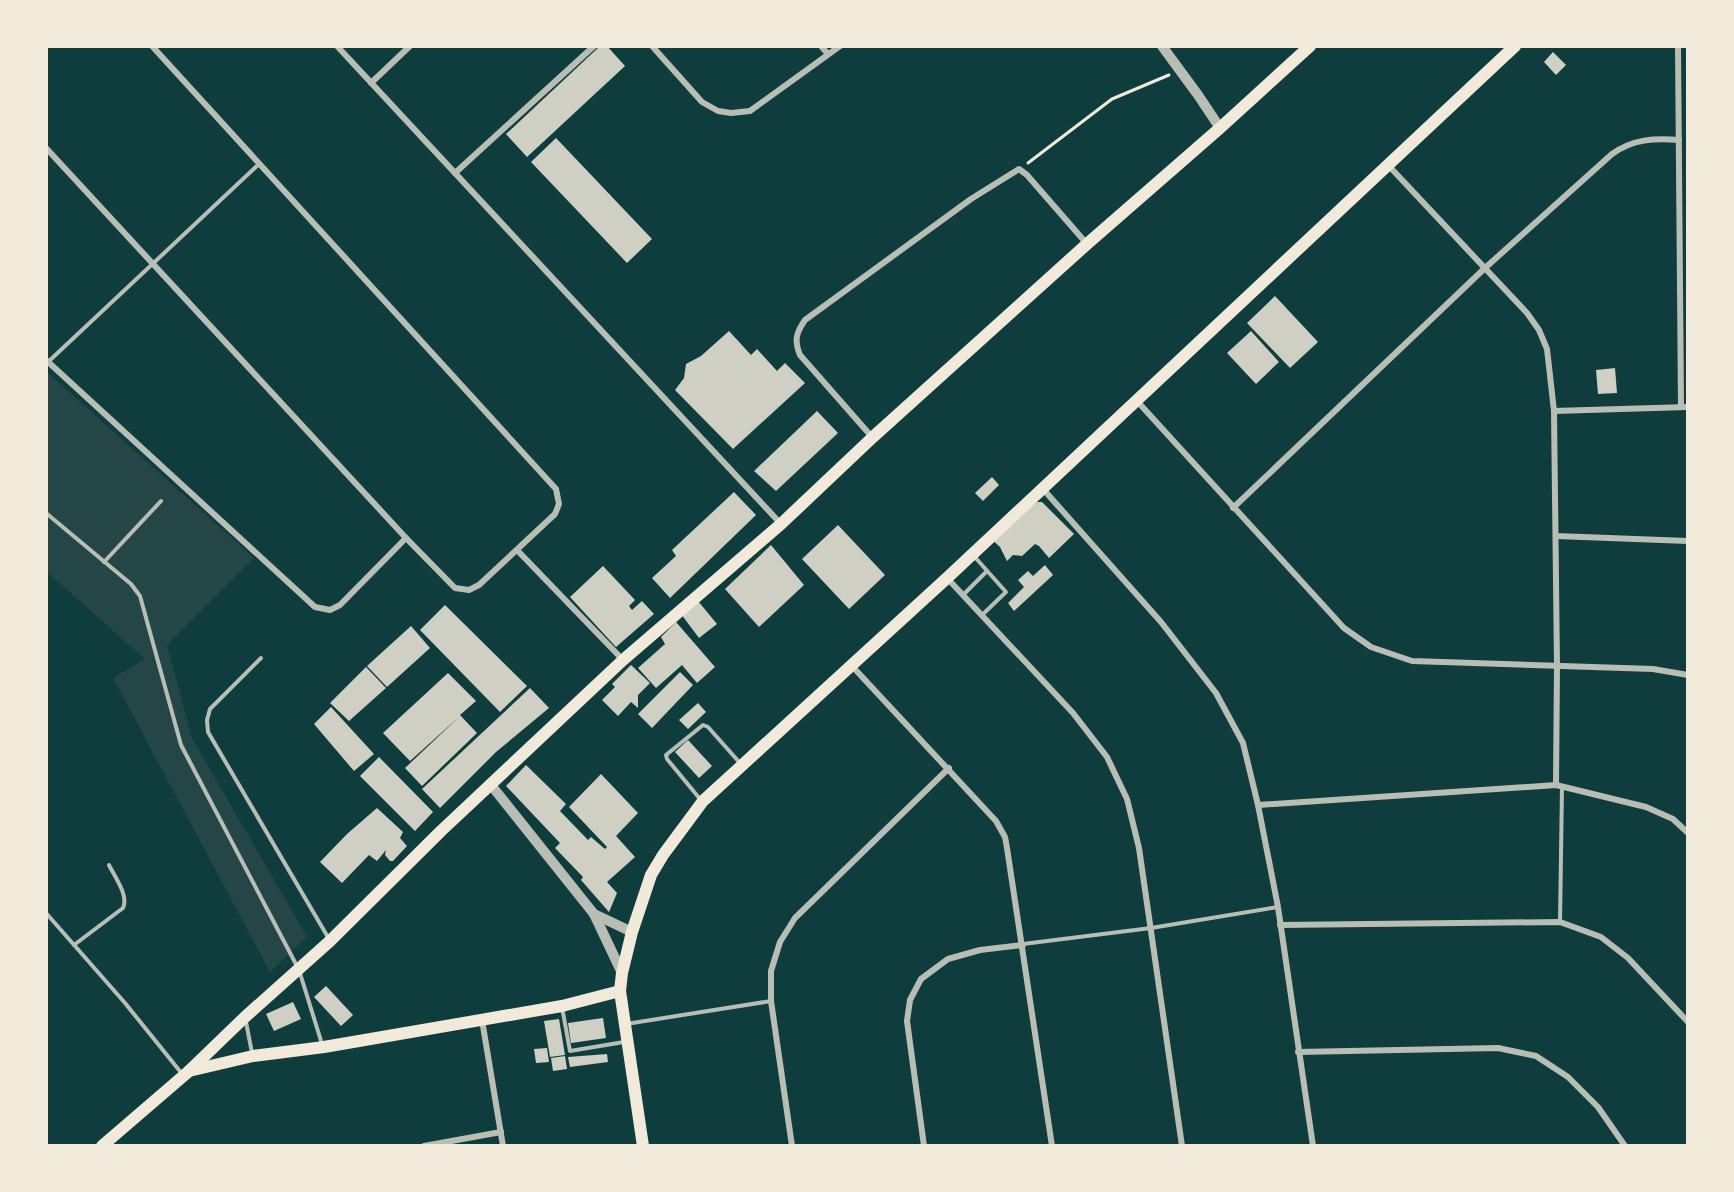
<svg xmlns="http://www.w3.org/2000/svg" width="1734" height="1192" font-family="'PT Sans Narrow',sans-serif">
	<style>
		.green { fill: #244646 }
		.building { fill: #cfcfc3 }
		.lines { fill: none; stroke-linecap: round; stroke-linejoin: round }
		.path { stroke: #f1e9da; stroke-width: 3 }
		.service { stroke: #b8beb3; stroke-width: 4 }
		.minor { stroke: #b8beb3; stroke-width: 6 }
		.tertiary { stroke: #b8beb3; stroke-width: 10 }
		.secondary { stroke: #f1e9da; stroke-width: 12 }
	</style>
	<rect width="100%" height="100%" fill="#0f3d3e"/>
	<!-- green -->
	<path class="green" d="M47 372 254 558 167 645 192 738 307 937 270 972 113 678 145 659 47 572Z"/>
	<!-- building -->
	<g class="building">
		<path d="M600 46H607L625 66 527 157 506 134Z"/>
		<path d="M1553 52 1566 65 1556 75 1544 62Z"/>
		<path d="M556 138 652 239 627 263 531 162Z"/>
		<path d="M1275 296 1318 342 1290 368 1247 323Z"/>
		<path d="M729 331 751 355 757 349 777 371 785 363 805 383 733 449 675 390 684 378 686 364 701 356Z"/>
		<path d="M1251 331 1279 362 1256 384 1227 353Z"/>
		<path d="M1615 368 1617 393 1598 394 1596 370Z"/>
		<path d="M817 411 838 433 776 491 754 471Z"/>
		<path d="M992 477 999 485 983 501 975 493Z"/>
		<path d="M734 492 756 515 670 598 652 578 676 556 672 550Z"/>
		<path d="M1037 502H1042L1074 534 1049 558 1039 546 1035 544 1022 556 1013 555 1007 561 1000 547 989 537Z"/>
		<path d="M838 525 885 575 849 609 802 559Z"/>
		<path d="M771 545 804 585 759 627 725 589Z"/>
		<path d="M1045 565 1053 575 1014 611 1008 603 1024 587 1018 580 1028 571 1033 576Z"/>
		<path d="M603 566 635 600 629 606 632 610 642 601 654 614 616 647 570 597Z"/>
		<path d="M698 601 717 624 699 638 681 614Z"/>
		<path d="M445 605 527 686 500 712 420 630Z"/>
		<path d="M676 622 715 667 697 683 682 665 656 688 638 668 665 644 661 637Z"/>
		<path d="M411 626 430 648 387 687 367 666Z"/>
		<path d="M631 665 650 683 638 695V708L631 702 618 716 602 700 615 687 612 684Z"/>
		<path d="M366 667 386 688 349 721 330 703Z"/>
		<path d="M680 672 693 685 652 728 638 714Z"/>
		<path d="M448 673 476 701 460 715 477 733 422 786 405 768 459 717 410 761 383 733Z"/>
		<path d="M530 688 549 708 496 752 440 808 422 789Z"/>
		<path d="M698 703 706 712 688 729 679 720Z"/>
		<path d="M331 707 374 754 354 771 314 724Z"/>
		<path d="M688 740 712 766 699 778 675 752Z"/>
		<path d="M379 757 433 812 415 831 360 776Z"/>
		<path d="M526 765 566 804 560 811 588 840 591 837 605 849 607 847 569 807 601 774 638 813 616 836 635 857 607 882 617 893 609 912 581 880 583 877 555 848 560 843 506 786Z"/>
		<path d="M377 808 403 832 400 838 407 846 393 861H390L385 855 386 850 377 861 369 855 342 883 320 862 347 834Z"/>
		<path d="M326 986 353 1015 341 1026 314 997Z"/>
		<path d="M293 1002 301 1019 274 1031 266 1014Z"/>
		<path d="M603 1018 606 1038 571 1043 568 1023Z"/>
		<path d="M559 1019 565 1055 550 1057 544 1021Z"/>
		<path d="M547 1048 549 1062 536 1063 534 1049Z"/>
		<path d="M607 1054 608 1062 570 1067 568 1057Z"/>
		<path d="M565 1056 567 1069 553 1071 551 1058Z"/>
	</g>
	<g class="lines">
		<!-- path -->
		<path class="path" d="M1028 163 1112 99 1169 75"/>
		<!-- service -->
		<g class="service">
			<path d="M48 362 259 164"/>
			<path d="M46 513 131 584 140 596 181 745 299 970 322 1044"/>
			<path d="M973 555 1006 592 982 615"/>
			<path d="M104 562 161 501"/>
			<path d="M963 595 987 571"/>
			<path d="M261 658 210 709 207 720 208 732 329 939"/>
			<path d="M700 799 667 759 666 755 703 725 708 727 740 763"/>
			<path d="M46 913 125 1003 183 1075"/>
			<path d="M1560 922 1562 787"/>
			<path d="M1023 944 1151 928 1278 907"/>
			<path d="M74 945 123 908C129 896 115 877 109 865"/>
			<path d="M562 1007 570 1051 624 1042"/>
			<path d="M246 1022 252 1053"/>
			<path d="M626 1024 771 1001"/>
		</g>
		<!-- minor -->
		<g class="minor">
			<path d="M337 46 781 524"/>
			<path d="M652 46 702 102 718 111 731 113 750 111 840 46"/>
			<path d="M821 46 828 54"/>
			<path d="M1678 46 1681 406"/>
			<path d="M371 83 410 46"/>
			<path d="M46 148 406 538 455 588 469 590 479 585 555 514 559 504 556 489 152 46"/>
			<path d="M1388 165 1527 313 1539 330 1547 349 1554 411 1557 666 1556 785"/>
			<path d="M455 173 594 46"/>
			<path d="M46 360 315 607 330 610 340 605 406 538"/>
			<path d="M1137 401 1344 628 1371 647 1412 661 1653 669 1688 675"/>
			<path d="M1554 411 1688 407"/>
			<path d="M872 437 800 355C794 340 796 333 805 320L971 199 1019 169 1027 175 1087 244"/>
			<path d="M1043 489 1161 622 1216 693 1243 743 1258 805 1278 907 1313 1146"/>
			<path d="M1233 508 1485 268 1612 154C1633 139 1654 138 1679 140"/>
			<path d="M1556 536 1688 541"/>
			<path d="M517 550 623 660"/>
			<path d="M947 578 1073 713 1107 757 1127 799 1139 848 1182 1146"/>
			<path d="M852 666 996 821 1005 837 1007 848 1052 1146"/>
			<path d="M1258 805 1556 785 1646 807 1673 819 1688 833"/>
			<path d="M1280 925 1560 922 1601 937 1628 958 1688 1022"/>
			<path d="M482 1020 503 1146"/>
			<path d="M1298 1052 1498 1048 1536 1056 1568 1077 1598 1107 1625 1146"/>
			<path d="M424 1146 501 1132"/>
			<path d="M792 1146 771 1001V971L780 942 795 918 949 768"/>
			<path d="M924 1146 907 1021 910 1000 921 979 948 959 980 950 1023 945"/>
		</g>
		<!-- tertiary -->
		<g class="tertiary">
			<path d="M1162 46 1198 95 1220 128"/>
			<path d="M491 785 594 914 622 973"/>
			<path d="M594 914 632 932"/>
		</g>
		<!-- secondary -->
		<g class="secondary">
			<path d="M189 1071 253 1056 324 1047 562 1006 620 991"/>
			<path d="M102 1146 188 1072 245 1017 330 941 441 831 623 660 781 524 873 437 1087 244 1220 128 1310 46"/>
			<path d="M643 1146 620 991 622 973 632 932 651 875 663 855 703 801 947 578 1515 46"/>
		</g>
	</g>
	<!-- border -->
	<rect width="1734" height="1192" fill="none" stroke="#f1e9da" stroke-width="96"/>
</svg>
